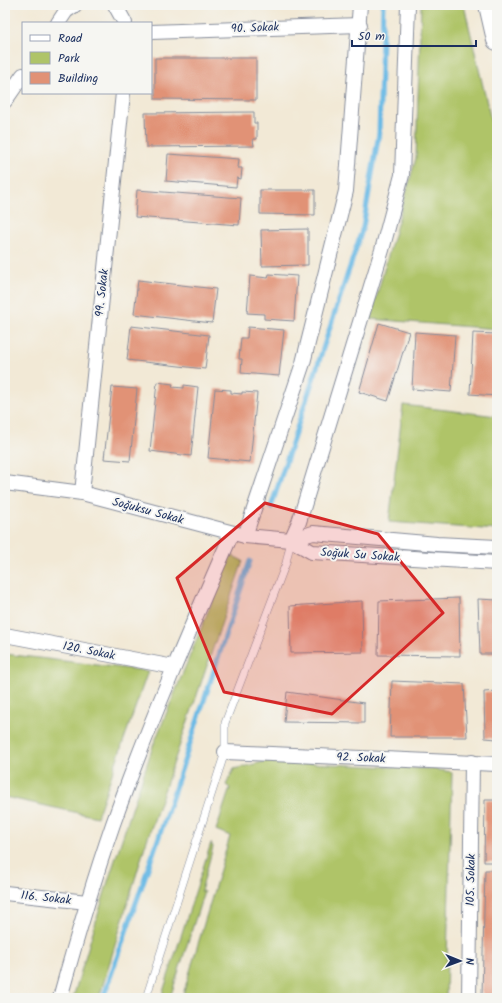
<svg xmlns="http://www.w3.org/2000/svg" width="502" height="1003" font-family="Kalam,sans-serif">
	<style>
		.green { fill: #afc468; stroke: #657a63 }
		.lines { fill: none; stroke-linecap: round; stroke-linejoin: round }
		.stream { stroke: #6abae5; stroke-width: 5 }
		.building { fill: #e19276 }
		.service-casing { stroke: #868c9a; stroke-width: 8 }
		.minor-casing { stroke: #868c9a; stroke-width: 16 }
		.secondary-casing { stroke: #868c9a; stroke-width: 22 }
		.service { stroke: #fff; stroke-width: 7 }
		.minor { stroke: #fff; stroke-width: 14 }
		.secondary { stroke: #fff; stroke-width: 20 }
		.marked { fill: #d62828; fill-opacity: 0.2; stroke: #d62828; stroke-width: 3; stroke-linejoin: round }
		.labels { text-anchor: middle; dominant-baseline: central; stroke-width: 4; stroke-linejoin: round; paint-order: stroke }
		.street-label { font-size: 12px; fill: #1b2f5e; stroke: #f6f6f2 }
	</style>
	<rect width="100%" height="100%" fill="#f6f6f2"/>
	<filter id="ink" filterUnits="userSpaceOnUse"><feTurbulence type="fractalNoise" baseFrequency=".025" numOctaves="2"/><feDisplacementMap in="SourceGraphic" scale="8" xChannelSelector="R" yChannelSelector="G"/><feConvolveMatrix kernelMatrix="1 2 1 2 8 2 1 2 1" color-interpolation-filters="sRGB"/></filter>
	<filter id="wash" filterUnits="userSpaceOnUse"><feTurbulence type="fractalNoise" baseFrequency=".012" numOctaves="4" result="noise"/><feDisplacementMap in="SourceGraphic" scale="16" xChannelSelector="R" yChannelSelector="G"/><feGaussianBlur stdDeviation="0.9" result="paint"/><feColorMatrix in="noise" values="0 0 0 0 0 0 0 0 0 0 0 0 0 0 0 0 0 1.4 0 .05"/><feComposite in="paint" operator="in"/></filter>
	<g filter="url(#wash)">
		<rect width="100%" height="100%" fill="#f2e9d6"/>
		<!-- green -->
		<g class="green">
			<path d="M421 5H464L497 146V329L370 319 416 158Z"/>
			<path d="M403 405 497 416V530L389 522Z"/>
			<path d="M231 555 243 561 145 846 99 998H73L109 878 153 746Z"/>
			<path d="M5 654 148 671 97 817 5 797Z"/>
			<path d="M267 761 432 769 452 772 446 998H182L230 836 216 830 230 788 226 785 234 769Z"/>
			<path d="M211 843 213 847 201 891 204 892 170 998H161Z"/>
		</g>
		<g class="lines">
			<!-- stream -->
			<g class="stream">
				<path d="M271 507 363 227 379 133 383 5"/>
				<path d="M103 998 162 828 250 561"/>
			</g>
		</g>
		<g id="blocks">
			<!-- building -->
			<g class="building">
				<path d="M155 58H256V100L155 99Z"/>
				<path d="M254 112V123H257V139H253L254 146 146 147 145 113Z"/>
				<path d="M168 154 239 159 238 168H242L241 179 237 178 236 187 166 181Z"/>
				<path d="M137 190 241 198 239 225 135 217Z"/>
				<path d="M260 190H315V215L260 214Z"/>
				<path d="M308 229V265L262 266 261 230Z"/>
				<path d="M269 274 297 276 294 321 264 319V314L247 313 250 276 268 278Z"/>
				<path d="M138 280 216 289 212 323 134 314Z"/>
				<path d="M379 323 409 332 388 401 359 392Z"/>
				<path d="M131 326 209 335 205 369 127 360Z"/>
				<path d="M248 327 284 330 279 376 241 373 242 359H239L241 338H247Z"/>
				<path d="M415 332 455 335 451 392 412 389Z"/>
				<path d="M473 333 497 334V396L470 394Z"/>
				<path d="M157 382 173 384 172 387 184 388V385L198 387 191 456 150 451Z"/>
				<path d="M112 387 137 389 130 461 104 459Z"/>
				<path d="M215 389 231 390V393L242 394V392L257 393 250 462 208 458Z"/>
				<path d="M459 598 460 656 378 655 379 601Z"/>
				<path d="M478 599 497 600V654H480Z"/>
				<path d="M362 601 363 652 291 653 290 606Z"/>
				<path d="M392 681 464 684 467 737H390Z"/>
				<path d="M497 691V739L485 738 484 692Z"/>
				<path d="M287 692 364 703V723L284 722Z"/>
				<path d="M485 800H497V862H484Z"/>
				<path d="M485 870H497V996L482 995Z"/>
			</g>
		</g>
	</g>
	<g filter="url(#ink)">
		<use href="#blocks" fill-opacity="0" stroke="#868c9a" stroke-width="1"/>
		<g class="lines">
			<defs>
				<path id="service" d="M146 998 225 752V723L286 563 291 540"/>
				<g id="minor">
					<path d="M115 5 125 23"/>
					<path d="M58 23 66 11 75 5"/>
					<path d="M151 32 360 25"/>
					<path d="M5 101 23 75"/>
					<path d="M5 483 82 493 245 536 291 540 313 533 437 544 497 547"/>
					<path d="M82 493 123 93"/>
					<path d="M245 536 303 363 346 191 360 5"/>
					<path d="M291 540 299 522 382 250 402 175 408 5"/>
					<path d="M291 540 312 552 497 563"/>
					<path d="M5 635 174 667"/>
					<path d="M225 752 497 764"/>
					<path d="M5 893 87 902"/>
					<path d="M60 998C76 940 93 882 113 824 148 726 190 629 232 533"/>
					<path d="M469 998 472 762"/>
				</g>
				<path id="secondary" d="M489 5 497 40"/>
			</defs>
			<!-- service casing -->
			<use href="#service" class="service-casing"/>
			<!-- minor casing -->
			<use href="#minor" class="minor-casing"/>
			<!-- secondary casing -->
			<use href="#secondary" class="secondary-casing"/>
			<!-- service -->
			<use href="#service" class="service"/>
			<!-- minor -->
			<use href="#minor" class="minor"/>
			<!-- secondary -->
			<use href="#secondary" class="secondary"/>
		</g>
	</g>
	<!-- marked area -->
	<path class="marked" d="M265 503 378 534 443 613 332 714 224 692 177 578Z"/>
	<g class="labels">
		<!-- street labels -->
		<g class="street-label">
			<text transform="translate(255 28) rotate(-2)">90. Sokak</text>
			<text transform="translate(102 293) rotate(-84)">99. Sokak</text>
			<text transform="translate(148 511) rotate(15)">Soğuksu Sokak</text>
			<text transform="translate(360 555) rotate(4)">Soğuk Su Sokak</text>
			<text transform="translate(89 651) rotate(11)">120. Sokak</text>
			<text transform="translate(361 758) rotate(2)">92. Sokak</text>
			<text transform="translate(471 880) rotate(-89)">105. Sokak</text>
			<text transform="translate(46 898) rotate(6)">116. Sokak</text>
		</g>
	</g>
	<!-- margin -->
	<rect width="502" height="1003" fill="none" stroke="#f6f6f2" stroke-width="20"/>
	<!-- legend -->
	<rect x="22" y="22" width="130" height="72" fill="#f6f6f2" stroke="#9ea6b7"/>
	<rect x="30" y="35" width="20" height="6" fill="#ffffff" stroke="#9ea6b7"/>
	<text x="58" y="42" font-size="12" fill="#1b2f5e">Road</text>
	<rect x="30" y="52" width="20" height="12" fill="#afc468" stroke="#9ea6b7"/>
	<text x="58" y="62" font-size="12" fill="#1b2f5e">Park</text>
	<rect x="30" y="72" width="20" height="12" fill="#e19276" stroke="#9ea6b7"/>
	<text x="58" y="82" font-size="12" fill="#1b2f5e">Building</text>
	<!-- north arrow -->
	<g transform="translate(460 961) rotate(91)" stroke="#f6f6f2" stroke-width="3" paint-order="stroke">
	<path d="M0-3L7 15L0 10L-7 15Z" fill="#1b2f5e"/>
	<text y="-6" font-size="11" font-weight="bold" text-anchor="middle" fill="#1b2f5e">N</text>
	</g>
	<!-- scale -->
	<path d="M352 40v6h124v-6" fill="none" stroke="#1b2f5e" stroke-width="2"/>
	<text x="358" y="40" font-size="12" fill="#1b2f5e" stroke="#f6f6f2" stroke-width="3" paint-order="stroke">50 m</text>
</svg>
